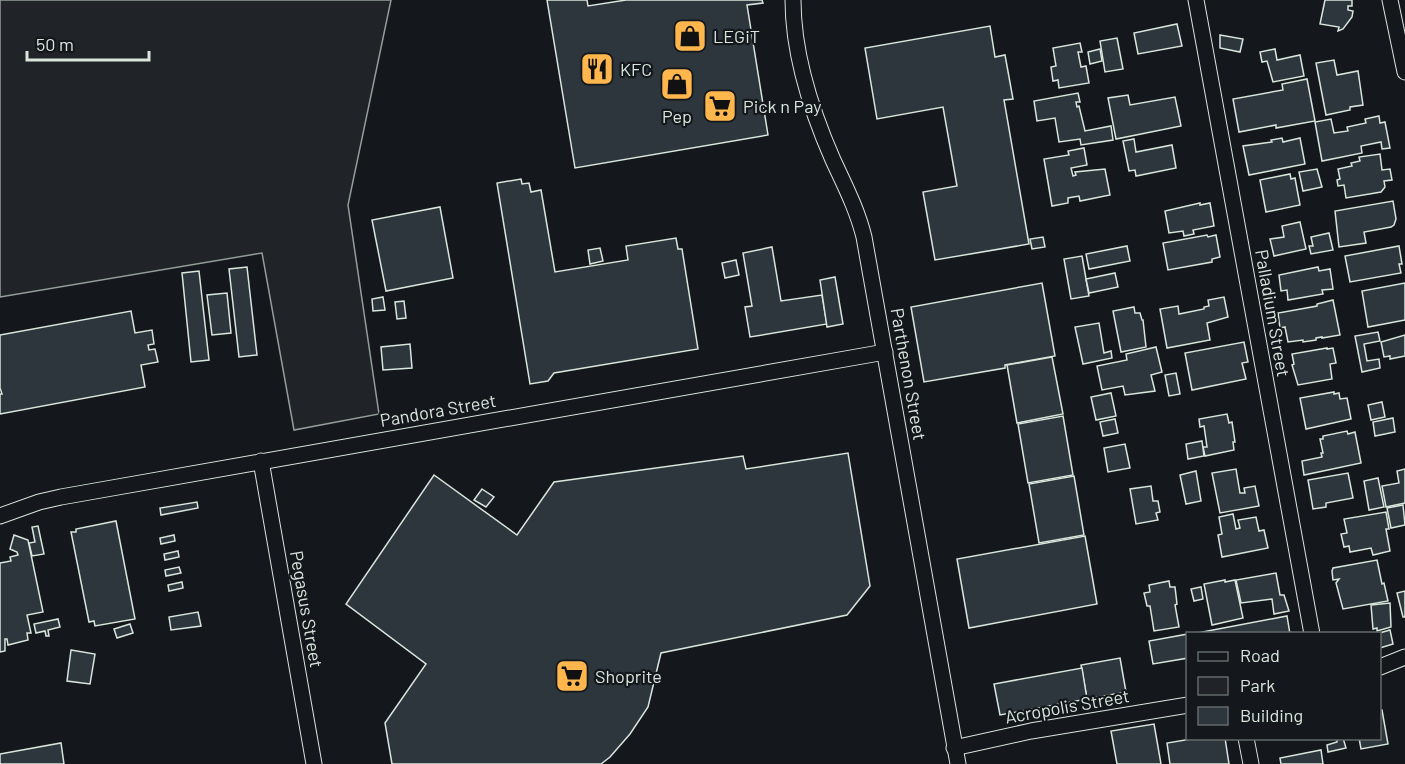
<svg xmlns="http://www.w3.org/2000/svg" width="1405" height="764" font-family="Barlow,sans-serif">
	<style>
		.green { fill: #202428; stroke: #939e99; stroke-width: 1.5 }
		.building { fill: #2c363c; stroke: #d8e6dc; stroke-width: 1.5 }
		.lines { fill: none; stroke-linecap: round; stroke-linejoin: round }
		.minor-casing { stroke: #d8e6dc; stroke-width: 17 }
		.minor { stroke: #14181c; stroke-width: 15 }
		.labels { text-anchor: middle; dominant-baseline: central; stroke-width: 4.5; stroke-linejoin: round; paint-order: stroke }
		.poi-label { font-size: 18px; fill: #d8e6dc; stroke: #14181c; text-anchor: start }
		.street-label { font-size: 18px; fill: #d8e6dc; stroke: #14181c }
	</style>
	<rect width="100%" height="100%" fill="#14181c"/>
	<!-- green -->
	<path class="green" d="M0 0H391L348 205 379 414 294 430 262 253 0 297Z"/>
	<!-- building -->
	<g class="building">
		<path d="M547 0H587L588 6 626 0H762L763 3 747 5 768 135 575 168Z"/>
		<path d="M1325 0H1352V6H1348V10L1353 11 1352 17 1343 29 1338 31 1339 27 1320 24Z"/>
		<path d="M1177 24 1182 46 1138 54 1134 33Z"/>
		<path d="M990 26 995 57 1005 55 1013 99 1004 100 1029 244 935 260 923 192 957 186 943 107 877 119 865 48Z"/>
		<path d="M1220 35 1243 39 1240 52 1220 48Z"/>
		<path d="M1117 38 1123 69 1105 72 1100 41Z"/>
		<path d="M1080 43 1082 52H1078L1081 67 1086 66 1089 83 1059 88 1058 80 1053 81 1051 67 1056 66 1053 48Z"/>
		<path d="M1100 49 1102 61 1090 64 1088 52Z"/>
		<path d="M1275 49 1277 60 1300 55 1304 76 1273 82 1267 61 1262 62 1260 52Z"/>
		<path d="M1334 60 1337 75 1358 71 1363 105 1350 107V110L1326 115 1316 63Z"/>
		<path d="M1307 79 1315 121 1276 128V125L1239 132 1233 99 1283 90 1282 84Z"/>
		<path d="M1078 93 1080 102H1076L1077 107 1079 106 1085 131 1111 126 1113 140 1081 145 1080 139 1059 142 1055 118 1037 121 1034 101Z"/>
		<path d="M1128 95 1130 105 1175 97 1181 126 1116 139 1108 98Z"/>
		<path d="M1379 116 1380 123 1385 122 1390 148 1382 149 1381 142 1361 146 1362 153 1322 161 1315 122 1331 119 1334 133 1348 131 1347 127 1366 123 1365 119Z"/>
		<path d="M1282 138 1283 142 1300 138 1305 164 1249 175 1243 146 1272 142 1271 140Z"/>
		<path d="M1134 139 1136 152 1172 145 1176 168 1136 176 1135 170 1129 171 1123 141Z"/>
		<path d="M1084 148 1087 165 1071 168 1073 176 1076 175 1075 172 1105 169 1110 195 1080 201 1079 196 1068 198V203L1052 206 1044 159 1069 155 1068 151Z"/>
		<path d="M1380 154 1382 170 1390 169 1392 180 1384 181 1385 187 1381 192 1346 198 1344 185 1338 186 1337 180 1340 179 1338 169 1352 166 1351 163 1360 161 1359 157Z"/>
		<path d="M1317 169 1322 187 1303 191 1299 172Z"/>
		<path d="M1290 174 1291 179 1295 178 1300 205 1266 212 1260 180Z"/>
		<path d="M521 179 522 184 529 183 531 192 541 190 555 272 628 260 626 246 676 238 678 249H682L698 349 554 373 548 381 530 384 497 183Z"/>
		<path d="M1393 201 1396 219 1394 225 1391 227 1364 232 1366 243 1339 247 1335 211Z"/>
		<path d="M1200 203V205L1210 203 1214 226 1193 230 1194 234 1184 236 1183 231 1169 233 1165 211Z"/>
		<path d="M440 207 453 278 386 291 372 220Z"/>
		<path d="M1300 222 1306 249 1274 256 1270 239 1284 237 1282 226Z"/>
		<path d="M1329 233 1333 250 1311 254 1309 246H1313L1311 237Z"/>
		<path d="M1207 235 1208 237 1216 235 1220 257 1212 259V262L1168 270 1163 243Z"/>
		<path d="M1043 237 1045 247 1032 249 1030 239Z"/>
		<path d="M1127 246 1130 261 1089 269 1086 254Z"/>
		<path d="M1399 246 1402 264H1399L1401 273 1350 282 1345 256Z"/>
		<path d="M772 247 781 301 822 295 827 324 750 337 745 307 752 306 743 253Z"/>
		<path d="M600 248 603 261 590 264 588 250Z"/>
		<path d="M1082 256 1089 296 1071 299 1064 259Z"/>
		<path d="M736 260 739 275 725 278 722 263Z"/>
		<path d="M247 267 257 355 239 357 229 269Z"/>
		<path d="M1318 267 1319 271 1330 269 1333 289 1322 290 1323 294 1288 300 1287 290 1281 291 1279 275Z"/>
		<path d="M199 271 209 360 191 362 182 273Z"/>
		<path d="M1115 273 1118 287 1089 293 1086 279Z"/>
		<path d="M835 277 843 324 827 327 820 280Z"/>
		<path d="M1042 283 1055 356 1005 365V368L924 382 911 307Z"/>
		<path d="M1405 283V320L1368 327 1362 291Z"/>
		<path d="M227 293 231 333 212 335 207 295Z"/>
		<path d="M383 297 385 310 373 311 372 299Z"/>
		<path d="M1224 297 1228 317 1207 323 1210 340 1167 348 1160 309 1178 306 1179 314 1204 309V307L1209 306 1208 300Z"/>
		<path d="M1333 300 1340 335 1322 338V337L1316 338V340L1303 342V340L1288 342 1285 327 1280 328 1278 313 1317 306V304Z"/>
		<path d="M404 301 406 318 397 319 395 302Z"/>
		<path d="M1134 307 1135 313H1140L1142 320H1143L1146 347 1121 352 1113 311Z"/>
		<path d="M131 311 135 333 152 330 154 344 148 345 149 350 155 349 158 362 141 365 145 387 0 414V394H2L0 388V335Z"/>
		<path d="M1099 323 1104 353 1111 351 1112 358 1083 364 1075 327Z"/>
		<path d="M1378 332 1380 341 1364 344 1367 361 1379 359 1380 368 1362 372 1355 336Z"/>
		<path d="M1405 335V356L1390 359V356L1384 357 1381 342Z"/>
		<path d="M1244 342 1248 362 1242 363 1246 379 1192 390 1185 353Z"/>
		<path d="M410 344 412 368 383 370 381 347Z"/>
		<path d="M1156 347 1162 372 1151 375 1155 391 1125 395 1123 386 1102 390 1097 366 1127 360 1126 354Z"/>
		<path d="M1327 348V349L1333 348 1336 363 1330 364 1332 379 1298 385 1292 365 1294 364 1292 354Z"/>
		<path d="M1052 357 1063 414 1017 423 1007 365Z"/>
		<path d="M1176 373 1180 394 1169 396 1165 375Z"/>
		<path d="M1334 392V394L1339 393 1340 399 1347 398 1351 419 1306 429 1300 398Z"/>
		<path d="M1111 393 1116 416 1096 420 1091 397Z"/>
		<path d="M1382 402 1385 417 1371 420 1368 405Z"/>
		<path d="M1227 414 1229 423 1232 422 1235 442H1233L1234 450 1205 456 1203 447H1207L1204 426 1200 427 1199 419Z"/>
		<path d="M1063 416 1073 475 1028 483 1018 424Z"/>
		<path d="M1393 418 1395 432 1375 436 1373 422Z"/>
		<path d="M1115 419 1118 433 1103 436 1100 422Z"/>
		<path d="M1347 431 1348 434 1355 432 1361 463 1304 475 1302 461 1322 457 1321 453H1323L1320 439H1323V436Z"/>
		<path d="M1202 441 1204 456 1188 459 1186 444Z"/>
		<path d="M1125 444 1130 468 1108 472 1104 448Z"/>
		<path d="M848 453 870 586 847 615 661 653 648 707 630 734 610 757 601 764H392L385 723 426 664 346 604 434 475 517 535 554 482 743 456 746 469Z"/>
		<path d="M1236 469 1240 493H1245L1244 488 1255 486 1259 506 1220 513 1212 473Z"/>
		<path d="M1405 469V503L1386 507 1382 486 1399 483 1397 471Z"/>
		<path d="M1196 471 1201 501 1186 504 1180 475Z"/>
		<path d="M1348 473 1353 498 1326 503V507L1313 509 1308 480Z"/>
		<path d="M1074 476 1084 535 1039 543 1029 484Z"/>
		<path d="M1378 478 1384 507 1369 510 1364 481Z"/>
		<path d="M1151 486 1153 501H1158L1160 512 1156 513 1158 520 1136 524 1130 489Z"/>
		<path d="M482 489 494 497 486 507 474 500Z"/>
		<path d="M197 502 198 508 161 515 160 508Z"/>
		<path d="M1403 505 1405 525 1391 528 1387 508Z"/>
		<path d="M1386 512 1389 529H1386L1390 551 1373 555 1371 548 1350 552 1349 546 1344 547 1341 534 1347 533 1344 519Z"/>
		<path d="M1233 514 1236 529 1240 528 1238 520 1256 517 1259 531 1264 530 1268 548 1222 557 1218 535 1222 534 1219 517Z"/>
		<path d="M116 521 135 619 95 626 94 621 89 622 71 532H76V529Z"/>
		<path d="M38 526 44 554 32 556 29 543 35 542 32 527Z"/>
		<path d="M14 535 28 540 43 612 27 615 31 633H27L28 640 8 645 7 639H5V651L0 652V563L11 561 10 557 18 555 17 552 10 549Z"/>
		<path d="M174 535 175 541 161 544 160 538Z"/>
		<path d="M1085 536 1097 604 969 628 957 559Z"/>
		<path d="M178 551 179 557 165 560 164 554Z"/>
		<path d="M1377 560 1382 584 1384 583 1388 601 1343 609 1336 583 1339 579 1333 580 1332 571 1333 568Z"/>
		<path d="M179 567 181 573 166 576 165 570Z"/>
		<path d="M1276 573 1280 595H1284L1289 611 1274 614 1272 599 1241 603 1236 580Z"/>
		<path d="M1225 580V582L1235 580 1243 618 1212 625 1204 584Z"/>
		<path d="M1169 581 1170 587H1175L1177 604 1175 605 1179 627 1154 631 1150 606H1147L1144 593 1150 592 1149 585Z"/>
		<path d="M182 582 183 588 169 591 168 585Z"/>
		<path d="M1201 587 1203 599 1194 601 1191 589Z"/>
		<path d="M1405 591V617H1403L1397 593Z"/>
		<path d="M1390 603 1391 627 1377 631V628L1373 629 1371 605Z"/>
		<path d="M198 612 201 626 171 630 169 617Z"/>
		<path d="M1287 616 1290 634H1192Z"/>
		<path d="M58 619 60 627 48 630 49 636H46L45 631 36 633 34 624Z"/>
		<path d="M130 624 133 633 117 638 114 629Z"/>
		<path d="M1390 630 1393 644 1380 648V634H1376Z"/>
		<path d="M1188 634V658L1153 664 1149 641Z"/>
		<path d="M71 650 95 654 90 684 67 681Z"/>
		<path d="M1120 658 1126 692 1087 699 1081 665Z"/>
		<path d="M1082 668 1087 699 1000 715 994 684Z"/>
		<path d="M1380 710H1382L1388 744 1361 749 1359 738H1380Z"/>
		<path d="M1154 724 1161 764H1117L1111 731Z"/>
		<path d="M1197 738H1225L1229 764H1170L1167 743Z"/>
		<path d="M1343 738 1346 748 1328 752 1327 745 1337 742V739Z"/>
		<path d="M61 743 64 764H0V754Z"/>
		<path d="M1321 750 1323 764H1281L1280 758Z"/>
	</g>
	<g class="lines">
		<defs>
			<g id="minor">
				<path d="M793 0C793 55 811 110 833 160 845 186 857 209 864 237L958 764"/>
				<path d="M1196 0 1312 634"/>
				<path d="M1390 0 1405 72"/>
				<path d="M261 461 314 764"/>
				<path d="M0 516 39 502 61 497 885 352"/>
				<path d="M1380 667 1405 657"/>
				<path d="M1246 738 1251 764"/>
				<path d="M954 748 1031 731 1188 705"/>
			</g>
		</defs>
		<!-- minor casing -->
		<use href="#minor" class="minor-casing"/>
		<!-- minor -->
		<use href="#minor" class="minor"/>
	</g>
	<!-- icons -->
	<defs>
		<symbol id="shop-square" viewBox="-11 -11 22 22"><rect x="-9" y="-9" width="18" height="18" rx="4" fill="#ffb74d" stroke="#14181c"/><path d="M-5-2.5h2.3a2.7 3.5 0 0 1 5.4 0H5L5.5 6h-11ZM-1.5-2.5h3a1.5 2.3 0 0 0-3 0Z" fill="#111"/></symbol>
		<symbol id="restaurant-square" viewBox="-11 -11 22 22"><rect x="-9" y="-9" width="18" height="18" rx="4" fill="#ffb74d" stroke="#14181c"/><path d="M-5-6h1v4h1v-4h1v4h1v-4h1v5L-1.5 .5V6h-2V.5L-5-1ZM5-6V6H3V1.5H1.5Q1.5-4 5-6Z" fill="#111"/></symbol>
		<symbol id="supermarket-square" viewBox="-11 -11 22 22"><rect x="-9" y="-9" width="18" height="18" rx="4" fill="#ffb74d" stroke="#14181c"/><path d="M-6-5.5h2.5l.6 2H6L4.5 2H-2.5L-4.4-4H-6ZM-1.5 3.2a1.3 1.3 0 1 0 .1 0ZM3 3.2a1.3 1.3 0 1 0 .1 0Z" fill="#111"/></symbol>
	</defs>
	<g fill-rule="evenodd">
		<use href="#shop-square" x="671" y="17" width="38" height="38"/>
		<use href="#restaurant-square" x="578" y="50" width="38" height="38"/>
		<use href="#shop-square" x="658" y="65" width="38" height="38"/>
		<use href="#supermarket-square" x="701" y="87" width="38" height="38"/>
		<use href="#supermarket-square" x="553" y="657" width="38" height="38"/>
	</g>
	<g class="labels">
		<!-- poi labels -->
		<g class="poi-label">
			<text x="713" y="36">LEGiT</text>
			<text x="620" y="69">KFC</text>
			<text x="743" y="106">Pick n Pay</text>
			<text x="677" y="116" text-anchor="middle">Pep</text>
			<text x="595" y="676">Shoprite</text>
		</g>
		<!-- street labels -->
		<g class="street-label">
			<text transform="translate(1273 313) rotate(80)">Palladium Street</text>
			<text transform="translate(909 374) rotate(80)">Parthenon Street</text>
			<text transform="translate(438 410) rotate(-10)">Pandora Street</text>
			<text transform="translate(307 609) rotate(80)">Pegasus Street</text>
			<text transform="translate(1067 706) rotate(-10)">Acropolis Street</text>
		</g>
	</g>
	<!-- legend -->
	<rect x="1186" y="632" width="195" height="108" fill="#14181c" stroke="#626a69" stroke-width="1.5"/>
	<rect x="1198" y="652" width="30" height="9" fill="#14181c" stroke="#626a69" stroke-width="1.5"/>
	<text x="1240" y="662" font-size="18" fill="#d8e6dc">Road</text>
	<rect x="1198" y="677" width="30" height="18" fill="#202428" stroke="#626a69" stroke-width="1.5"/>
	<text x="1240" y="692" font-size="18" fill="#d8e6dc">Park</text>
	<rect x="1198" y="707" width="30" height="18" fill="#2c363c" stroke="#626a69" stroke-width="1.5"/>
	<text x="1240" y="722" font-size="18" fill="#d8e6dc">Building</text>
	<!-- scale -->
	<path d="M27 51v9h122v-9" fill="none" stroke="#d8e6dc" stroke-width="3"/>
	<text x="36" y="51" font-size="18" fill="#d8e6dc" stroke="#14181c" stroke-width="4.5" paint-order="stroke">50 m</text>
</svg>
